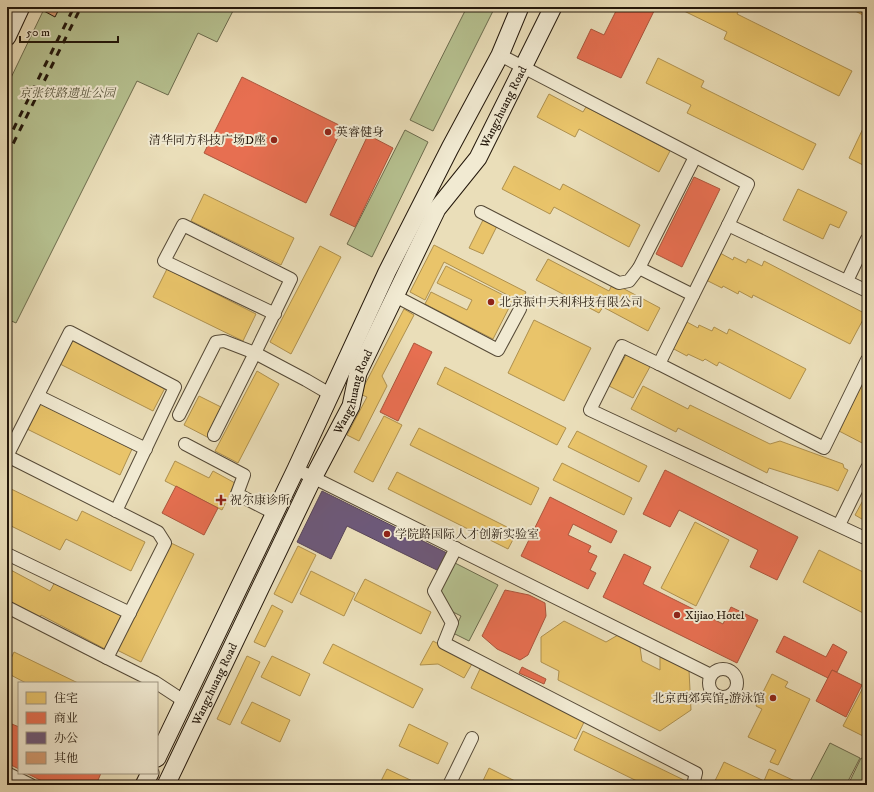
<svg xmlns="http://www.w3.org/2000/svg" width="874" height="792" font-family="'IM FELL DW Pica','Noto Serif SC',serif">
	<style>
		.green { fill: #b6c190; stroke: #6c6c4e }
		.homes { fill: #e9c46a; stroke: #ae904e }
		.shops { fill: #e76f51; stroke: #ac553c }
		.offices { fill: #6d597a; stroke: #574559 }
		.building { fill: #d49c72; stroke: #23170b }
		.lines { fill: none; stroke-linecap: round; stroke-linejoin: round }
		.street-casing { stroke: #554936; stroke-width: 14 }
		.secondary-casing { stroke: #23170b; stroke-width: 19 }
		.street { stroke: #f1ead2; stroke-width: 12 }
		.secondary { stroke: #f1ead2; stroke-width: 17 }
		.rail { stroke: #23170b; stroke-width: 3; stroke-dasharray: 7 7; stroke-linecap: butt }
		.poi-dot { fill: #8f2418; stroke: #f1ead2; stroke-width: 1.5 }
		.labels { text-anchor: middle; dominant-baseline: central; stroke-width: 4; stroke-linejoin: round; paint-order: stroke }
		.park-label { font-size: 12px; font-style: italic; fill: #56523a; stroke: #f1ead2 }
		.street-label { font-size: 12px; fill: #23170b; stroke: #f1ead2 }
		.poi-label { font-size: 12px; fill: #23170b; stroke: #f1ead2; text-anchor: start }
	</style>
	<rect width="100%" height="100%" fill="#eadeb9"/>
	<filter id="stains"><feTurbulence type="fractalNoise" baseFrequency=".005" numOctaves="4"/><feColorMatrix values="0 0 0 0 .2 0 0 0 0 .09 0 0 0 0 .02 0 0 0 .5 -.17"/></filter>
	<radialGradient id="worn" r=".72"><stop offset=".6" stop-color="#630" stop-opacity="0"/><stop offset="1" stop-color="#630" stop-opacity=".3"/></radialGradient>
	<!-- green -->
	<g class="green">
		<path d="M45 7H235L217 42 198 33 168 95 137 81 16 323 7 319V86Z"/>
		<path d="M467 7H495L433 131 410 120Z"/>
		<path d="M405 130 428 142 372 257 347 244Z"/>
		<path d="M455 563 498 585 469 641 453 633 461 616 443 607 439 594Z"/>
		<path d="M830 743 860 758 846 785H808Z"/>
		<path d="M861 758 867 761V785H848Z"/>
	</g>
	<!-- homes -->
	<g class="homes">
		<path d="M683 7H740L737 14 852 71 839 96 724 39 727 32 682 10Z"/>
		<path d="M847 7H867V17Z"/>
		<path d="M658 58 704 81 701 87 816 144 803 170 687 113 691 105 646 83Z"/>
		<path d="M549 94 583 112 586 107 670 151 659 172 579 129 575 137 537 117Z"/>
		<path d="M867 120V167L849 158Z"/>
		<path d="M514 166 560 190 563 184 640 225 629 247 554 207 550 214 502 189Z"/>
		<path d="M798 189 847 212 839 228 830 224 823 239 783 220Z"/>
		<path d="M204 194 294 238 281 265 191 221Z"/>
		<path d="M483 220 497 226 483 254 469 248Z"/>
		<path d="M434 245 526 292 521 302 444 262 425 300 410 292Z"/>
		<path d="M320 246 341 257 291 354 270 342Z"/>
		<path d="M720 253 733 260 734 257 746 263 748 259 762 266 764 261 866 314 850 344 753 295 752 298 739 291 738 294 723 286 722 288 706 280Z"/>
		<path d="M548 259 609 291 613 283 660 308 648 331 603 307 599 313 536 280Z"/>
		<path d="M446 266 513 300 493 339 425 304 431 292 467 310 472 300 437 283Z"/>
		<path d="M167 269 256 314 243 341 153 297Z"/>
		<path d="M404 309 414 315 382 376 387 386 359 441 347 435 367 397 360 394Z"/>
		<path d="M534 320 591 348 564 401 508 373Z"/>
		<path d="M685 321 698 328 699 325 712 331 714 327 727 334 729 329 806 369 790 399 719 362 717 366 705 359 703 361 688 354 687 356 672 348Z"/>
		<path d="M69 337 166 386 153 411 56 362Z"/>
		<path d="M628 351 652 363 633 398 609 386Z"/>
		<path d="M445 367 566 428 557 445 437 384Z"/>
		<path d="M257 371 279 384 238 463 215 451Z"/>
		<path d="M867 373V443L866 445 839 431Z"/>
		<path d="M643 386 688 409 690 405 770 444 780 441 843 464 844 468 848 470 838 491 832 488 769 468 767 473 678 428 676 432 631 409Z"/>
		<path d="M199 396 225 409 209 438 184 425Z"/>
		<path d="M40 403 132 449 120 475 27 429Z"/>
		<path d="M384 416 402 425 373 482 354 472Z"/>
		<path d="M419 428 539 488 531 505 410 445Z"/>
		<path d="M577 431 647 466 639 482 568 447Z"/>
		<path d="M175 461 209 478 213 471 235 483 222 510 165 481Z"/>
		<path d="M562 463 632 498 624 515 553 480Z"/>
		<path d="M397 472 517 532 508 549 388 489Z"/>
		<path d="M7 487 77 521 82 511 145 542 131 571 66 539 60 550 7 524Z"/>
		<path d="M867 493V522L855 515Z"/>
		<path d="M695 522 729 540 696 606 661 588Z"/>
		<path d="M171 543 194 554 141 662 117 650Z"/>
		<path d="M298 546 316 555 292 603 274 594Z"/>
		<path d="M819 550 867 574V615L803 582Z"/>
		<path d="M7 568 50 591 55 582 121 616 105 649 41 615 38 622 7 606Z"/>
		<path d="M311 571 355 593 344 616 300 594Z"/>
		<path d="M365 579 431 612 421 634 354 600Z"/>
		<path d="M272 605 283 611 265 647 254 642Z"/>
		<path d="M564 621 606 642 618 635 640 647 642 661 660 670V657L689 670 691 710 660 731 558 680 559 671 541 662V637Z"/>
		<path d="M433 641 473 662 464 678 438 664 420 665Z"/>
		<path d="M333 644 423 689 413 708 323 663Z"/>
		<path d="M14 652 78 683H26L7 673V667Z"/>
		<path d="M247 656 260 662 230 725 217 719Z"/>
		<path d="M272 656 310 674 300 696 261 677Z"/>
		<path d="M480 669 585 720 576 739 471 688Z"/>
		<path d="M772 674 788 682 785 687 810 699 778 765 770 762 776 750 748 737 762 709 756 706Z"/>
		<path d="M867 680V738L843 726Z"/>
		<path d="M252 702 290 720 280 742 241 723Z"/>
		<path d="M409 724 448 743 438 764 399 746Z"/>
		<path d="M583 731 688 782 686 785H645L574 750Z"/>
		<path d="M724 762 764 781 769 769 797 782 795 785H713Z"/>
		<path d="M489 768 523 785H481Z"/>
		<path d="M387 769 421 785H379Z"/>
	</g>
	<!-- shops -->
	<g class="shops">
		<path d="M618 7H656L621 78 577 58 591 29 604 35Z"/>
		<path d="M242 77 343 127 306 203 204 153Z"/>
		<path d="M368 135 393 148 355 227 330 215Z"/>
		<path d="M694 177 720 189 682 267 656 254Z"/>
		<path d="M414 343 432 352 398 421 380 412Z"/>
		<path d="M665 470 798 537 777 580 750 567 758 550 679 510 670 527 643 514Z"/>
		<path d="M176 486 218 508 204 535 162 513Z"/>
		<path d="M550 497 617 531 611 543 573 524 568 535 591 546 588 552 597 556 590 570 596 573 588 589 521 556Z"/>
		<path d="M624 554 651 567 643 584 723 624 731 607 758 620 737 663 603 597Z"/>
		<path d="M505 590 529 595 545 603 546 616 528 655 520 660 497 649 482 636Z"/>
		<path d="M784 636 826 657 833 644 847 652 837 672 832 670 828 678 776 652Z"/>
		<path d="M522 667 546 679 544 684 519 673Z"/>
		<path d="M832 670 862 685 846 717 816 701Z"/>
		<path d="M7 722 19 727V769L7 763Z"/>
		<path d="M26 773H101L96 785H50Z"/>
	</g>
	<!-- offices -->
	<path class="offices" d="M322 491 449 554 441 572 347 526 331 559 297 542Z"/>
	<!-- building -->
	<path class="building" d="M47 7H60L55 17 44 11Z"/>
	<g class="lines">
		<defs>
			<g id="street">
				<path d="M500 55 748 184 728 225 867 291"/>
				<path d="M481 212 619 283 629 281 639 268"/>
				<path d="M728 225 659 364 824 448 867 360"/>
				<path d="M847 281 867 239"/>
				<path d="M693 295 639 268 695 157"/>
				<path d="M395 296 498 350 520 309"/>
				<path d="M275 314 164 261 183 225 291 279 255 353 306 380 330 394"/>
				<path d="M659 364 622 346 590 410 867 539"/>
				<path d="M38 396 146 449"/>
				<path d="M179 415 216 342 224 341 255 353 214 435"/>
				<path d="M185 444 244 475 237 494 274 513"/>
				<path d="M7 456 158 532 165 543 107 658 155 682 184 701"/>
				<path d="M7 456 70 332 175 387 116 511"/>
				<path d="M296 469 711 675"/>
				<path d="M839 525 867 468"/>
				<path d="M456 548 434 591 452 623 444 643 696 773 693 785"/>
				<path d="M7 554 130 613"/>
				<path d="M7 607 107 658"/>
				<circle cx="723" cy="683" r="14"/>
				<path d="M7 773 31 785"/>
				<path d="M449 785 472 738"/>
			</g>
			<g id="secondary">
				<path d="M7 37 21 7"/>
				<path d="M157 758 296 469 387 272 450 148 500 55 520 7"/>
				<path d="M144 785 150 773"/>
				<path id="s1" d="M166 785 313 478 351 406 358 373 437 209 478 158 553 7"/>
			</g>
		</defs>
		<!-- street casing -->
		<use href="#street" class="street-casing"/>
		<!-- secondary casing -->
		<use href="#secondary" class="secondary-casing"/>
		<!-- street -->
		<use href="#street" class="street"/>
		<!-- secondary -->
		<use href="#secondary" class="secondary"/>
		<!-- rail -->
		<g class="rail">
			<path d="M7 142 74 7"/>
			<path d="M7 156 81 7"/>
		</g>
	</g>
	<!-- markers -->
	<g class="poi-dot">
		<circle cx="328" cy="132" r="4"/>
		<circle cx="274" cy="140" r="4"/>
		<circle cx="491" cy="302" r="4"/>
		<path d="M219 494h4v4h4v4h-4v4h-4v-4h-4v-4h4z"/>
		<circle cx="387" cy="534" r="4"/>
		<circle cx="677" cy="615" r="4"/>
		<circle cx="773" cy="698" r="4"/>
	</g>
	<g class="labels">
		<!-- park labels -->
		<g class="park-label">
			<text x="67" y="93">京张铁路遗址公园</text>
		</g>
		<!-- street labels -->
		<g class="street-label">
			<text stroke="none"><textPath href="#s1" startOffset="760">Wangzhuang Road</textPath></text>
			<text stroke="none"><textPath href="#s1" startOffset="436">Wangzhuang Road</textPath></text>
			<text stroke="none"><textPath href="#s1" startOffset="112">Wangzhuang Road</textPath></text>
		</g>
		<!-- poi labels -->
		<g class="poi-label">
			<text x="336" y="132">英睿健身</text>
			<text x="266" y="140" text-anchor="end">清华同方科技广场D座</text>
			<text x="499" y="302">北京振中天利科技有限公司</text>
			<text x="230" y="500">祝尔康诊所</text>
			<text x="395" y="534">学院路国际人才创新实验室</text>
			<text x="685" y="615">Xijiao Hotel</text>
			<text x="765" y="698" text-anchor="end">北京西郊宾馆-游泳馆</text>
		</g>
	</g>
	<!-- margin -->
	<rect width="874" height="792" fill="none" stroke="#eadeb9" stroke-width="24"/>
	<rect x="8" y="8" width="858" height="776" fill="none" stroke="#23170b" stroke-width="2"/>
	<rect x="12" y="12" width="850" height="768" fill="none" stroke="#23170b"/>
	<!-- legend -->
	<rect x="18" y="682" width="140" height="92" fill="#f1ead2" stroke="#9f9682"/>
	<rect x="26" y="692" width="20" height="12" fill="#e9c46a" stroke="#9f9682"/>
	<text x="54" y="702" font-size="12" fill="#23170b">住宅</text>
	<rect x="26" y="712" width="20" height="12" fill="#e76f51" stroke="#9f9682"/>
	<text x="54" y="722" font-size="12" fill="#23170b">商业</text>
	<rect x="26" y="732" width="20" height="12" fill="#6d597a" stroke="#9f9682"/>
	<text x="54" y="742" font-size="12" fill="#23170b">办公</text>
	<rect x="26" y="752" width="20" height="12" fill="#d49c72" stroke="#9f9682"/>
	<text x="54" y="762" font-size="12" fill="#23170b">其他</text>
	<!-- scale -->
	<path d="M20 36v6h98v-6" fill="none" stroke="#23170b" stroke-width="2"/>
	<text x="26" y="36" font-size="12" fill="#23170b" stroke="#f1ead2" stroke-width="3" paint-order="stroke">50 m</text>
	<rect width="100%" height="100%" filter="url(#stains)"/>
	<rect width="100%" height="100%" fill="url(#worn)"/>
</svg>
